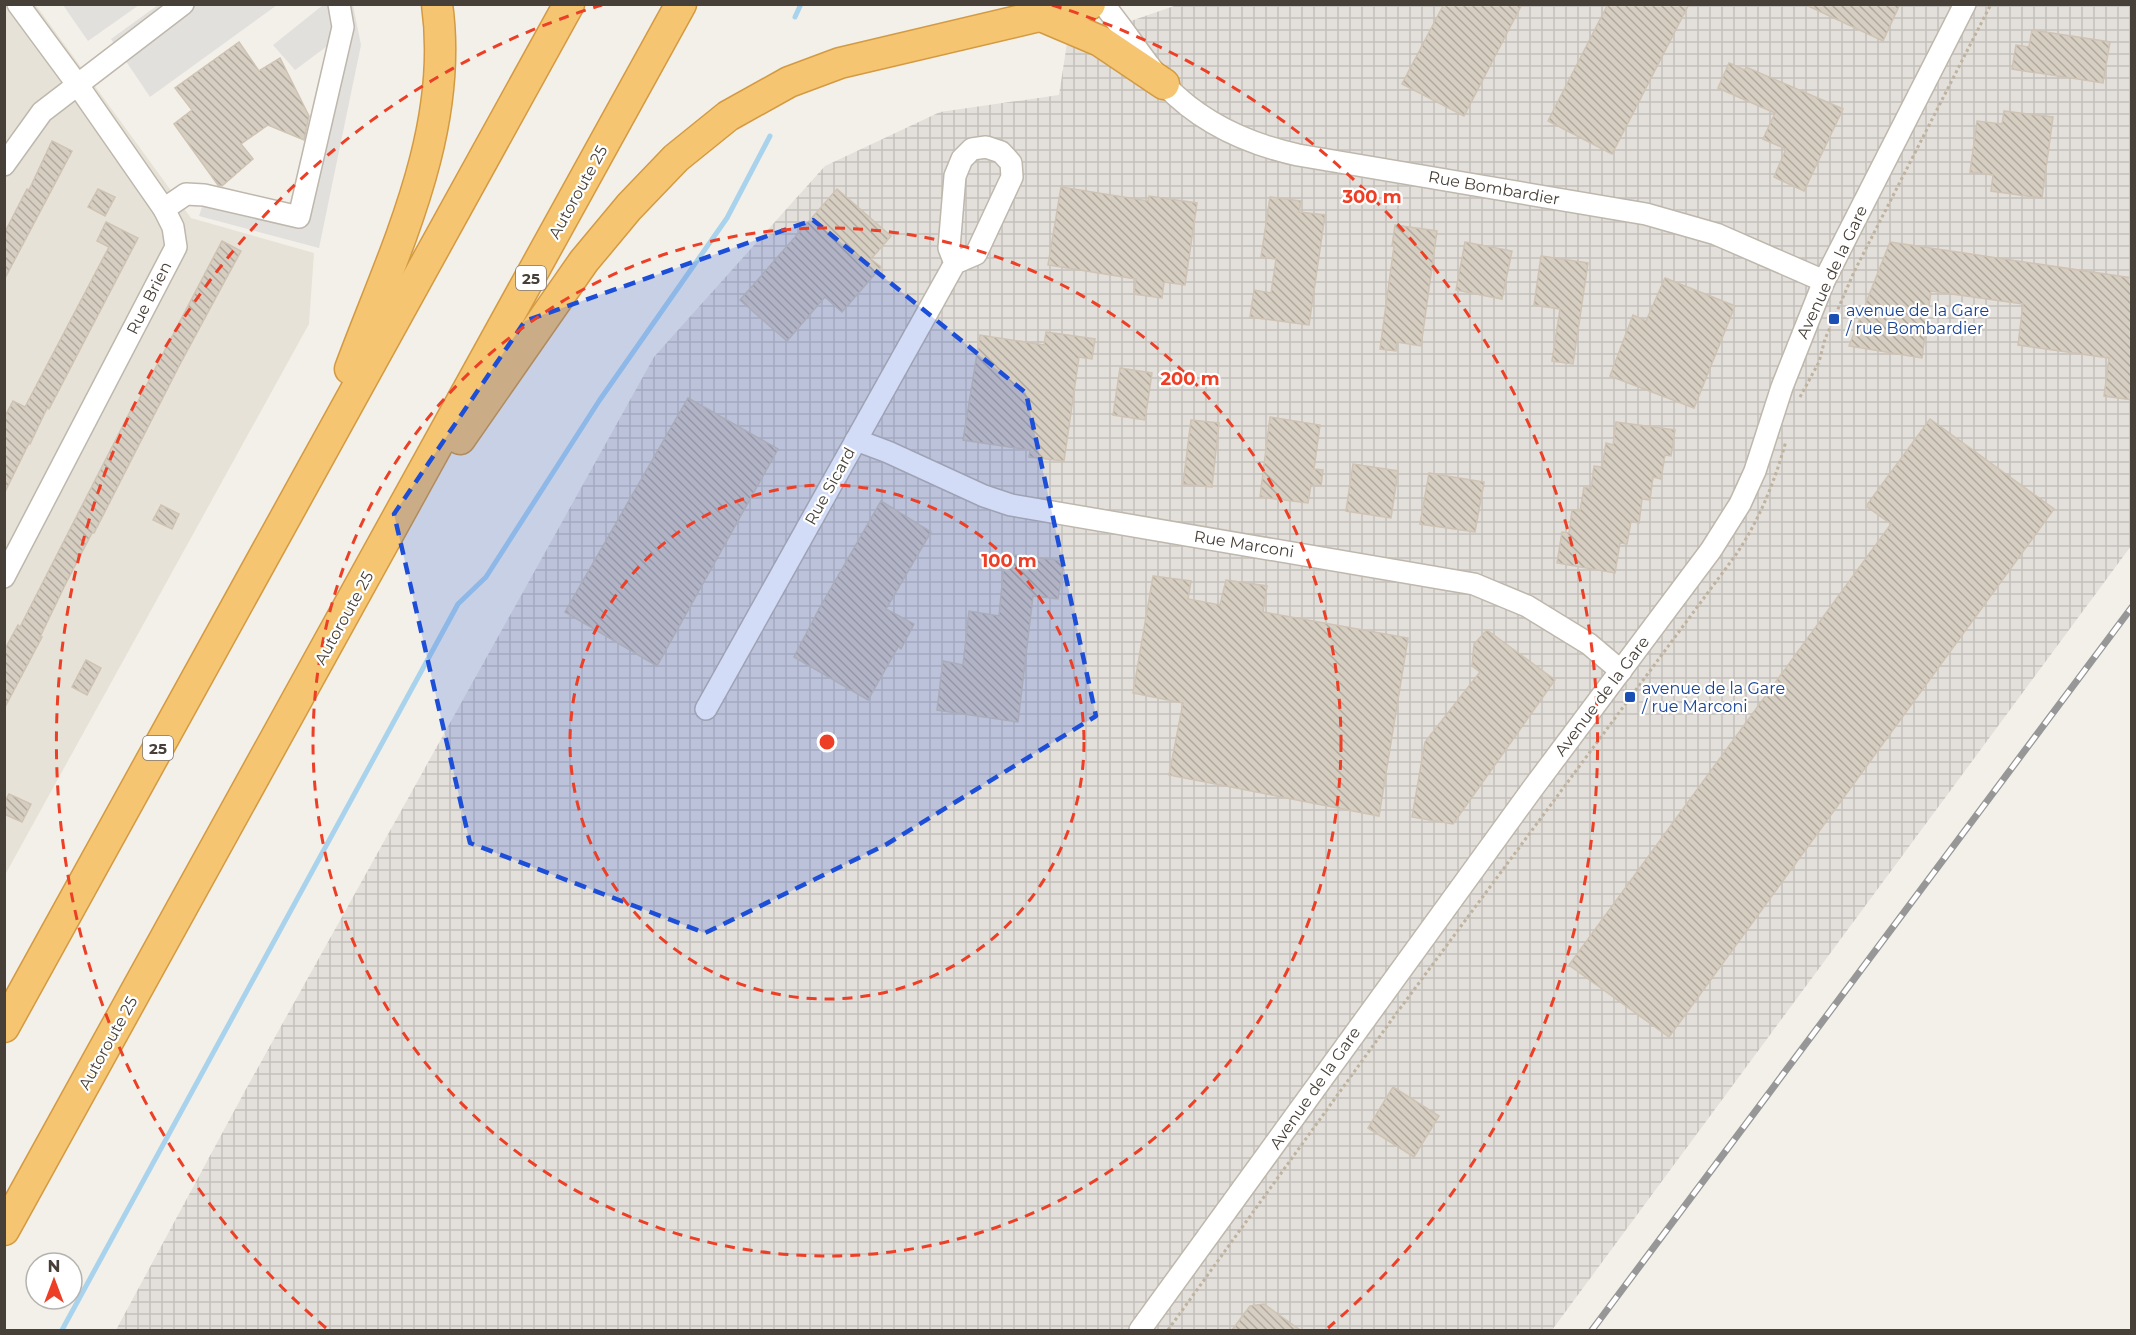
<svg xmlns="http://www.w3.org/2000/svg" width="2136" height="1335" font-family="Montserrat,sans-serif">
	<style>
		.residential { fill: #e7e2d7 }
		.industrial { fill: url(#industrial-grid) }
		.parking { fill: #e2e0dd }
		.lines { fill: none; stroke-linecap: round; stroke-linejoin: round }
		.stream { stroke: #a9d3ec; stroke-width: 5 }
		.building { fill: url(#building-back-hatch); stroke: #cfc3b3; stroke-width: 1.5 }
		.minor-casing { stroke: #beb7ac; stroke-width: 24 }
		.highway-casing { stroke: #d49a42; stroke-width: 33 }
		.path { stroke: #bfb29e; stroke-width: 3; stroke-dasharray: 3 3; stroke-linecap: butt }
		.minor { stroke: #fff; stroke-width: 21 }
		.highway { stroke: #f5c572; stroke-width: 30 }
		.rail-casing { stroke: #979797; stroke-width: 7 }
		.rail { stroke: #fff; stroke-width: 4.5; stroke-dasharray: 14; stroke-linecap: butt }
		.marked { fill: #1d4ed8; fill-opacity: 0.2; stroke: #1d4ed8; stroke-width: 4.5; stroke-dasharray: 12 8; stroke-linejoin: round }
		.ring { fill: none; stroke: #ed3e26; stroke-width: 3; stroke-dasharray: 10 8 }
		.transit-dot { fill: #1a4fb4; stroke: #fff; stroke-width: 2 }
		.labels { text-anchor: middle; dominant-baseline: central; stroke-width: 4.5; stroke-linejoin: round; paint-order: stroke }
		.shield { fill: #fff; stroke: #7e7974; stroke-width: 1.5 }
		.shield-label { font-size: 15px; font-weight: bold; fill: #474038 }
		.street-label { font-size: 16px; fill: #474038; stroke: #fff }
		.transit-label { font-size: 16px; fill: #164399; stroke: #fff; text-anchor: start }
		.centre { fill: #ed3e26; stroke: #fff; stroke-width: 3 }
		.ring-label { font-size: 18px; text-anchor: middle; font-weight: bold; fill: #ed3e26; stroke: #fff; stroke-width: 4.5; stroke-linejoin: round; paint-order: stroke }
	</style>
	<defs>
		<pattern id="industrial-grid" width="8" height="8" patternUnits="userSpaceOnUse" patternTransform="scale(1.5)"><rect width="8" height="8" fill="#e3dfda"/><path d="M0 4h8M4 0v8" fill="none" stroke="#c4c0bc"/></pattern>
		<pattern id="building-back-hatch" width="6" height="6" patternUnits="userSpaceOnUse" patternTransform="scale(1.5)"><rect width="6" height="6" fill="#d7cec2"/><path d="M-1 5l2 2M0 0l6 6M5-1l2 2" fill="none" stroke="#b0a99f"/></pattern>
	</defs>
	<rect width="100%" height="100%" fill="#f3f0e9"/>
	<!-- residential -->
	<path class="residential" d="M35 4 191 218 314 253 309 324 5 875 4 5Z"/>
	<!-- industrial -->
	<path class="industrial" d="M1177 5H2131V546L1552 1330H116L246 1089 654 357 825 166 940 112 1059 95 1067 43Z"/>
	<!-- parking -->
	<g class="parking">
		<path d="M63 5H139L88 41Z"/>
		<path d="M158 5H277L150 97 111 39Z"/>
		<path d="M323 5H353L361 45 319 248 199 216 207 191 294 211 330 44 295 70 273 45Z"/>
	</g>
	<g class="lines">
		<!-- stream -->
		<g class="stream">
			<path d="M795 17 801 4"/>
			<path d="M62 1330 458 604 486 577 599 401 727 218 770 136"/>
		</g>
	</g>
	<!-- building -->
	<g class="building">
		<path d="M1444 4H1522L1464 116 1402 84Z"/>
		<path d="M1608 4H1689L1612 154 1548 121Z"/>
		<path d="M1804 4H1900L1883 41Z"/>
		<path d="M2032 30 2110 42 2103 83 2012 69 2016 45 2029 47Z"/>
		<path d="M239 42 259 71 280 58 309 116 304 140 268 125 241 144 253 159 222 186 218 185 174 124 192 110 175 88Z"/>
		<path d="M1729 63 1745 70 1746 67 1843 109 1804 191 1774 177 1786 149 1763 139 1775 113 1718 88Z"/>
		<path d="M2004 111 2053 117 2042 198 1991 191 1993 175 1970 172 1977 121 2002 124Z"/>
		<path d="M52 141 72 151 4 280V234L27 189 29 190Z"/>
		<path d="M1061 187 1148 201 1149 196 1197 203 1185 285 1164 282 1162 298 1134 294 1136 279 1048 265Z"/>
		<path d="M98 189 115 197 105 216 88 207Z"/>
		<path d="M837 189 891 236 871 259 881 267 842 312 825 297 787 341 740 300Z"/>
		<path d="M1270 197 1301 201 1299 212 1325 215 1309 325 1250 317 1254 290 1271 293 1276 259 1261 257Z"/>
		<path d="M106 222 138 238 49 409 47 408 30 444 29 443 4 494V418L13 401 25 407 109 247 97 241Z"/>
		<path d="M1395 225 1437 231 1421 346 1397 342 1396 351 1380 349 1394 246H1392Z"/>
		<path d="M222 241 241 251 179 366 94 533H92L65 585 40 637H42L4 709V651L18 625 20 627 132 408 134 409Z"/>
		<path d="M1465 242 1512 251 1502 299 1456 290Z"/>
		<path d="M1890 242 2132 278V400L2104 396 2109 358 2018 345 2023 304 1931 291 1922 358 1849 346Z"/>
		<path d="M1541 256 1588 263 1573 364 1552 361 1560 309 1534 305Z"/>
		<path d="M1665 278 1735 306 1694 408 1610 376 1633 315 1646 321Z"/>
		<path d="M1046 332 1095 339 1092 359 1079 357 1064 461 1029 457 1030 450 963 440 980 335 1044 345Z"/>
		<path d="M1120 368 1152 373 1145 420 1113 415Z"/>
		<path d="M688 398 778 449 657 666 565 612Z"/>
		<path d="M1270 417 1320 425 1314 469 1323 470 1321 486 1311 485 1308 503 1260 497Z"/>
		<path d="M1930 419 2054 509 1669 1037 1569 965 1891 524 1866 506Z"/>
		<path d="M1191 420 1219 423 1212 487 1183 484Z"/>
		<path d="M1616 422 1675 430 1671 456 1665 455 1661 479 1653 477 1650 500 1642 499 1639 523 1631 521 1627 544 1620 543 1615 573 1557 563 1562 532 1569 533 1572 510 1580 511 1584 487 1591 489 1594 466 1602 467 1606 443 1613 445Z"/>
		<path d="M1353 464 1398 471 1391 518 1346 511Z"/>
		<path d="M1429 473 1484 482 1475 532 1420 524Z"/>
		<path d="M881 501 931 532 886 609 914 624 901 649 898 647 868 700 794 657 819 609Z"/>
		<path d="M161 505 179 514 172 529 153 520Z"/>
		<path d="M1005 554 1064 561 1058 599 1033 596 1018 722 937 710 943 661 963 665 969 611 999 616Z"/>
		<path d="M1153 576 1191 581 1188 599 1220 605 1226 580 1267 586 1263 612 1408 638 1379 816 1169 775 1183 703 1133 693Z"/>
		<path d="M1487 630 1555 680 1453 824 1412 817 1425 742 1480 672 1472 666 1474 644Z"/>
		<path d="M86 660 101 668 87 695 72 687Z"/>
		<path d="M9 794 31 804 22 822 4 814V803Z"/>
		<path d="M1393 1087 1439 1116 1414 1157 1368 1128Z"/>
		<path d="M1264 1304 1300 1330H1232L1250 1306Z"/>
	</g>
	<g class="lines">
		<defs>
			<g id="minor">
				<path d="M1103 4C1125 30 1143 60 1165 85 1201 123 1248 144 1298 155L1646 214 1716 234 1824 281"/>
				<path d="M4 165 42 112 183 4"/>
				<path d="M164 209 186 194 204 195 299 217 343 27 339 4"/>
				<path d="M856 440 888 452 984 496 1011 505 1474 584 1527 606 1589 644 1621 671"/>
				<path d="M4 577 176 247 173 227 164 209 77 84 18 4"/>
				<path d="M706 709 955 263 976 254 1012 177 1011 163 1001 152 986 147 972 149 962 159 955 176 949 248 955 263"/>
				<path d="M1140 1330 1533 788 1711 550 1740 504 1755 471 1782 387 1824 281 1965 4"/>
			</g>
			<g id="highway">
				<path d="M1041 16 1100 41 1164 84"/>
				<path d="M350 369C393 253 455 132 437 4"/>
				<path d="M460 439 584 261 629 207 676 158 728 116 789 82 840 63 1090 4"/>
				<path d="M4 1027 569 4"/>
				<path d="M4 1230 681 4"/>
			</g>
		</defs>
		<!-- minor casing -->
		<use href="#minor" class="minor-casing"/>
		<!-- highway casing -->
		<use href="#highway" class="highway-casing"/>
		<!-- path -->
		<g class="path">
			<path d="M1800 397 1819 362 1825 339 1854 272 1991 4"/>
			<path d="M1168 1330 1393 1018 1735 556C1759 521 1775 481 1786 441"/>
		</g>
		<!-- minor -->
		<use href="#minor" class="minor"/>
		<!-- highway -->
		<use href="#highway" class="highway"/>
		<defs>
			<path id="rail" d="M1592 1330 2132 607"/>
		</defs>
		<!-- rail casing -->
		<use href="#rail" class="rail-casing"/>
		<!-- rail -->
		<use href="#rail" class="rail"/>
	</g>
	<!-- marked area -->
	<path class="marked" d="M813 220 1026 393 1096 716 887 844 705 933 470 843 394 514 525 321Z"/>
	<!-- distance rings -->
	<g class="ring">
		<circle cx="827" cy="742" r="257"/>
		<circle cx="827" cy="742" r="514"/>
		<path d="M326 1328A771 771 0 0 1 602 5M1052 5A771 771 0 0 1 1328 1328"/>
	</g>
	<!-- markers -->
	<g class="transit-dot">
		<rect x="1828" y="313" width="12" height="12" rx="3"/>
		<rect x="1624" y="691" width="12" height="12" rx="3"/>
	</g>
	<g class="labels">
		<!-- shield labels -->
		<g class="shield">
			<rect x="516" y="266" width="30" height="24" rx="4.5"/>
			<rect x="143" y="736" width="30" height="24" rx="4.5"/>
		</g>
		<g class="shield-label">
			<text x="531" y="278">25</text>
			<text x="158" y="748">25</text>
		</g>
		<!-- street labels -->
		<g class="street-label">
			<text transform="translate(1494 188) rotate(10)">Rue Bombardier</text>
			<text transform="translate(578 192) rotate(-61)">Autoroute 25</text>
			<text transform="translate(1832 272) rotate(-65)">Avenue de la Gare</text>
			<text transform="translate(149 298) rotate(-63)">Rue Brien</text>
			<text transform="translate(830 486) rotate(-61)">Rue Sicard</text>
			<text transform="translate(1244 544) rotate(9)">Rue Marconi</text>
			<text transform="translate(344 618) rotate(-61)">Autoroute 25</text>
			<text transform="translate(1602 696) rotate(-53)">Avenue de la Gare</text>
			<text transform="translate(108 1043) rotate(-61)">Autoroute 25</text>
			<text transform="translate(1315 1088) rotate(-55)">Avenue de la Gare</text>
		</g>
		<!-- transit labels -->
		<g class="transit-label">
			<text x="1846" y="310">avenue de la Gare<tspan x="1846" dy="18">/ rue Bombardier</tspan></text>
			<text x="1642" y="688">avenue de la Gare<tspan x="1642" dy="18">/ rue Marconi</tspan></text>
		</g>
	</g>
	<circle cx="827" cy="742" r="9" class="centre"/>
	<g class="ring-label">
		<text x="1372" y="203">300 m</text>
		<text x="1190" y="385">200 m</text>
		<text x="1009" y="567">100 m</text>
	</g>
	<!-- border -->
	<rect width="2136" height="1335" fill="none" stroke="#474038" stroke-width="12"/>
	<!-- north arrow -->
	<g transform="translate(54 1281)"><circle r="28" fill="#ffffff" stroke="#b5b3af" stroke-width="1.5"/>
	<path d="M0-4.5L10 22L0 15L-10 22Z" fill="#ed3e26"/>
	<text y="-9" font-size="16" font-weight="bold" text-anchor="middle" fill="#474038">N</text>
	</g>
</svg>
